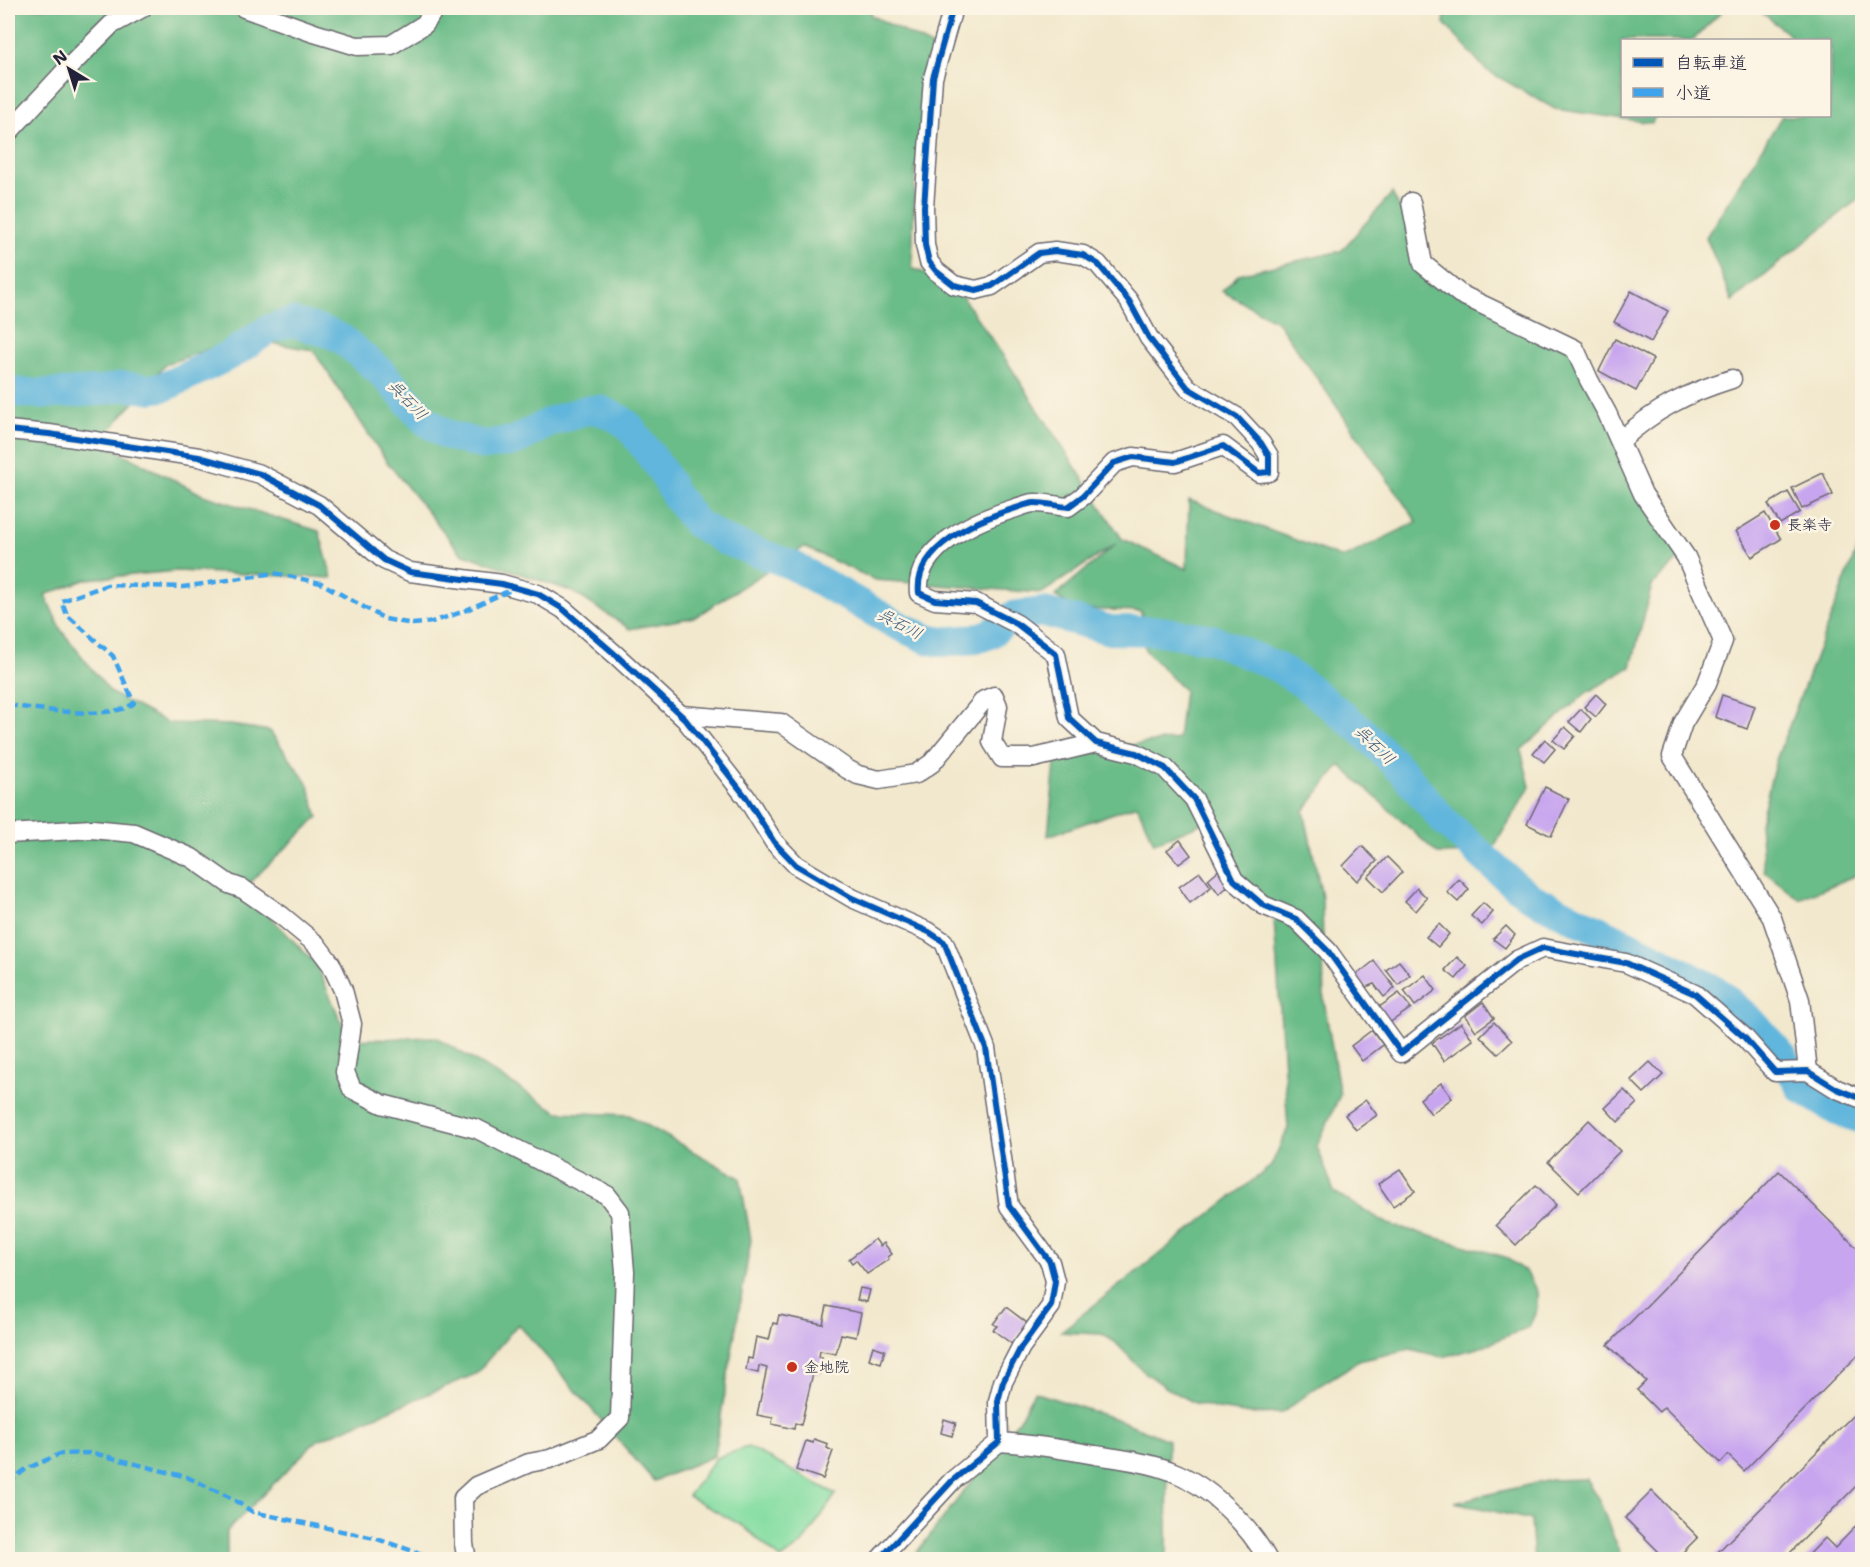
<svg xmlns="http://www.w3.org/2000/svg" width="1870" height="1567" font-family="'Shantell Sans','Klee One',sans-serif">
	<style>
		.green { fill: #84dda2; stroke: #53806e; stroke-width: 1.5 }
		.forest { fill: #6bbc88; stroke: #466f62; stroke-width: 1.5 }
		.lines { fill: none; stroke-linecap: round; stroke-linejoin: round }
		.river { stroke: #60b6dc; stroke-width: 30 }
		.building { fill: #c8a6ef }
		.minor-casing { stroke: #6b676e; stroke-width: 21 }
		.minor { stroke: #fff; stroke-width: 18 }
		.quiet { stroke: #3ea2ec; stroke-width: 4.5; stroke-dasharray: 9 4.5; stroke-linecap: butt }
		.cycleway-casing { stroke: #fcf5e5; stroke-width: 10 }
		.cycleway { stroke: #0057b8; stroke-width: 6 }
		.poi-dot { fill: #c8321e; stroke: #fcf5e5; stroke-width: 2 }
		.labels { text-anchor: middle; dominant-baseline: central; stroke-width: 5; stroke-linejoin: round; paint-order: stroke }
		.poi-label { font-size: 15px; fill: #22223b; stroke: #fcf5e5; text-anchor: start }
		.water-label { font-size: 16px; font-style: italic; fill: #385673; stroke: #fcf5e5 }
	</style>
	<rect width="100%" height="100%" fill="#fcf5e5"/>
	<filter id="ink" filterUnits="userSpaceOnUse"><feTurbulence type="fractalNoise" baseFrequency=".0167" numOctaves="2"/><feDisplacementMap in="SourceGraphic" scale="12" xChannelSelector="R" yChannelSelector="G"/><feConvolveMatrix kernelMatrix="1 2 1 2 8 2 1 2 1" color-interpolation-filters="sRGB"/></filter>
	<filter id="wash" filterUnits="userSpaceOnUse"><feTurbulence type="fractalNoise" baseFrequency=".008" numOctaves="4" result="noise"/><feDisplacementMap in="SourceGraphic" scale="24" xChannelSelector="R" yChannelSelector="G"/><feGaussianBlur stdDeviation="1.35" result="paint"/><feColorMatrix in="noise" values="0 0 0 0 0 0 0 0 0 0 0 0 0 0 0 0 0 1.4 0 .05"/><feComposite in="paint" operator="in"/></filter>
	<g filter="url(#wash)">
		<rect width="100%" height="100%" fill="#f2e8cd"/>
		<!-- green -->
		<path class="green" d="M748 1447 836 1494 802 1544 781 1559 743 1526 688 1496 716 1458Z"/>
		<!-- forest -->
		<g class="forest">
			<path d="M8 8H871V15L941 51 915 171 912 268 954 285 1008 363 1122 539 1187 569 1189 500 1343 558 1417 522 1278 322 1222 291 1239 274 1341 251 1392 193 1432 272 1575 349 1636 477 1689 550 1652 585 1631 667 1586 693 1521 750 1530 787 1490 853 1438 854 1340 765 1304 811 1322 897 1324 1001 1340 1095 1317 1146 1334 1192 1388 1224 1505 1257 1527 1273 1537 1292V1309L1529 1327 1478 1348 1442 1357 1410 1349 1359 1361 1317 1387 1282 1413 1251 1414 1218 1409 1195 1403 1167 1388 1142 1370 1115 1342 1102 1334 1060 1332 1271 1166 1288 1128 1274 920 1232 862 1205 822 1154 843 1137 805 1048 836 1055 763 1114 747 1178 739 1184 690 1145 650 1141 611 1075 609 1055 596 1116 544 1042 593 875 580 804 547 695 617 630 629 573 592 461 553 387 462 313 350 241 338 166 364 100 442 203 495 319 531 332 578 177 571 87 579 45 595 61 630 111 693 168 723 231 725 270 731 308 784 318 817 243 889 316 964 349 1040 436 1037 558 1112 629 1115 740 1178 751 1240 714 1456 654 1481 518 1324 476 1374 316 1441 227 1531V1559L8 1560Z"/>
			<path d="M1446 8H1725L1693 40H1622V116H1655L1652 123 1555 109 1486 70 1444 23Z"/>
			<path d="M1757 8H1862V196L1732 301 1706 237 1782 116H1830V40H1795Z"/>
			<path d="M1862 536V873L1799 899 1764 871 1760 823 1776 760Z"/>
			<path d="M1034 1392 1122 1421 1168 1440 1167 1559 911 1560 1020 1418Z"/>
			<path d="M1586 1479 1599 1500 1622 1559H1534L1531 1520 1455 1502 1550 1480Z"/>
		</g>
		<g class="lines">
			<!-- river -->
			<path class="river" d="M8 389 10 392 43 394 99 391 123 386 149 389 164 387 232 354 269 329 292 322 329 333 342 339 382 373 426 421 447 435 484 445 515 441 550 422 586 410H600L618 418 629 426 662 471 676 496 696 523 724 540 792 565 895 624 927 639 941 642 976 639 990 634 1013 616 1044 612 1110 630 1160 631 1212 639 1277 667 1301 682 1360 729 1405 774 1443 820 1509 880 1532 898 1650 955 1718 992 1752 1022 1784 1058 1801 1088 1837 1111 1862 1119"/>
		</g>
		<g id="blocks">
			<!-- building -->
			<g class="building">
				<path d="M1631 291 1668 311 1651 342 1614 322Z"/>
				<path d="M1615 339 1653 359 1636 391 1599 371Z"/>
				<path d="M1823 473 1833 495 1802 509 1792 488Z"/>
				<path d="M1788 492 1800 512 1780 524 1768 504Z"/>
				<path d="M1765 513 1781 539 1752 557 1736 531Z"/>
				<path d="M1596 694 1606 704 1596 717 1584 707Z"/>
				<path d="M1722 695 1755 706 1747 729 1715 717Z"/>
				<path d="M1581 709 1591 719 1581 732 1569 722Z"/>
				<path d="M1565 727 1575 736 1564 749 1553 740Z"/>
				<path d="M1545 739 1555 749 1544 762 1533 753Z"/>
				<path d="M1545 787 1569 799 1551 836 1527 824Z"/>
				<path d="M1180 840 1191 855 1179 864 1167 850Z"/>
				<path d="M1362 846 1377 861 1357 881 1343 866Z"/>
				<path d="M1387 857 1402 872 1383 892 1368 877Z"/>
				<path d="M1220 869 1231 884 1219 894 1208 879Z"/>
				<path d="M1200 872 1211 887 1190 903 1179 887Z"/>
				<path d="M1459 879 1469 889 1458 902 1447 892Z"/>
				<path d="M1417 888 1427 898 1416 911 1405 901Z"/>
				<path d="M1483 903 1493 912 1482 925 1471 916Z"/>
				<path d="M1439 924 1449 934 1438 947 1426 937Z"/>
				<path d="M1506 926 1515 935 1505 948 1493 939Z"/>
				<path d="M1457 957 1467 966 1456 979 1445 970Z"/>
				<path d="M1374 961 1395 988 1384 997 1374 984 1366 987 1354 977Z"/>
				<path d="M1399 961 1410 975 1398 985 1386 970Z"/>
				<path d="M1425 975 1436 990 1415 1006 1404 991Z"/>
				<path d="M1399 993 1411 1008 1389 1023 1378 1008Z"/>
				<path d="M1483 1002 1494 1018 1476 1031 1465 1016Z"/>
				<path d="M1494 1022 1512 1041 1498 1054 1480 1036Z"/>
				<path d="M1461 1023 1473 1040 1444 1061 1432 1043Z"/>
				<path d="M1372 1030 1383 1045 1362 1061 1351 1046Z"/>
				<path d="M1650 1062 1663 1075 1644 1093 1631 1080Z"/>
				<path d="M1441 1083 1452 1098 1431 1114 1420 1099Z"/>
				<path d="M1624 1090 1637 1103 1618 1122 1605 1108Z"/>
				<path d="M1366 1100 1377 1115 1356 1130 1345 1115Z"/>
				<path d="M1589 1120 1620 1151 1579 1192 1548 1162Z"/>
				<path d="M1400 1169 1415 1191 1393 1206 1378 1184Z"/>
				<path d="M1779 1171 1862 1253V1351L1744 1471 1728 1455 1721 1463 1664 1407 1659 1412 1637 1390 1646 1381 1608 1345Z"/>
				<path d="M1536 1185 1556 1205 1516 1245 1496 1225Z"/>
				<path d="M875 1239 880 1246 884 1243 892 1254 888 1257 889 1259 867 1274 856 1260 852 1263 849 1259Z"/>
				<path d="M860 1288 870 1290 867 1302 857 1300Z"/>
				<path d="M827 1306 861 1313 856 1337 841 1334 836 1354 820 1351 819 1357H822L819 1374 813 1373 801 1425 795 1423 794 1429 772 1424 773 1418 757 1415 767 1368 759 1366 758 1373 746 1370 748 1358 752 1359 756 1337 769 1340 773 1323 777 1324 779 1315 823 1324Z"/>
				<path d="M1006 1307 1027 1323 1012 1344 993 1330 997 1326 993 1324Z"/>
				<path d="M873 1346 885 1350 881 1363 869 1359Z"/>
				<path d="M1862 1406V1480L1783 1560H1710Z"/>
				<path d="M944 1419 956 1423 952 1436 941 1433Z"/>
				<path d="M814 1439 828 1444 827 1448 833 1451 823 1479 796 1470 806 1441 813 1443Z"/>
				<path d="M1652 1491 1698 1537 1675 1560H1667L1625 1518Z"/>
				<path d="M1862 1520V1560H1804L1825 1538 1835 1548Z"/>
			</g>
		</g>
	</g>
	<g filter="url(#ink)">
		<use href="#blocks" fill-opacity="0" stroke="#6b676e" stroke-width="1.5"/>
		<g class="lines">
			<defs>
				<g id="minor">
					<path d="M244 8 314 33 357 46 391 45 425 24 435 8"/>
					<path d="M953 8 933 78 924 207 925 245 929 262 936 271 954 285 976 290 992 286 1039 253 1055 251 1083 255 1098 264 1129 301 1149 338 1188 388 1237 417 1261 443 1269 456V472L1259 473 1223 446 1175 462 1133 457 1114 463 1083 496 1068 507C1057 506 1046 503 1035 503 1028 503 1020 507 1013 509 977 520 914 547 919 593L935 600 976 603 1017 624 1056 654 1069 718 1096 743 1136 753 1165 768 1194 799 1234 880 1263 905 1296 919 1328 951 1401 1053 1517 960 1543 948 1626 963 1695 994 1744 1037 1775 1072 1808 1071 1837 1089 1862 1099"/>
					<path d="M8 133 67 69 111 25 142 8"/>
					<path d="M1411 202 1423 264 1460 294 1575 349 1589 380 1607 413 1643 494 1686 557 1723 641 1707 683 1683 723 1672 756 1772 918 1800 1000 1808 1071"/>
					<path d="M8 430 49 434 199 457 260 474 319 505 384 560 410 572 502 584 538 594 563 609 617 656 685 719 746 797 774 842 796 865 852 898 929 932 944 942 986 1048 1009 1206 1050 1262 1055 1281 1051 1306 1021 1347 1003 1382 998 1401 999 1442 952 1481 879 1560"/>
					<path d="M1620 441C1655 409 1687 393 1732 379"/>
					<path d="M681 715 781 723 847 769 858 775 879 780 916 774 932 763 984 700 994 696 998 706 992 742 1002 758H1034L1096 743"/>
					<path d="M8 834 92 829 134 833 192 858 229 884 243 889 282 916 316 944 331 964 343 990 352 1024 345 1072 352 1089 382 1104 477 1129 607 1195 620 1212 625 1272 620 1418 599 1439 550 1459 529 1463 476 1486 463 1498 464 1544 467 1560"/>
					<path d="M999 1442C1031 1444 1063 1449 1095 1455 1120 1459 1147 1462 1171 1471 1210 1486 1248 1524 1268 1560"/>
				</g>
			</defs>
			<!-- minor casing -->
			<use href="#minor" class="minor-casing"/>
			<!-- minor -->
			<use href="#minor" class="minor"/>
			<!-- quiet -->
			<g class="quiet">
				<path d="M8 705C34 709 114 721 134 703L113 656 67 615 62 601 107 585 183 587 274 573 321 583 385 619 413 624 432 622 462 612 515 588"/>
				<path d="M8 1483 26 1469 60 1454 93 1453 187 1477 229 1497 253 1512 374 1538 440 1560"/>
			</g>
			<defs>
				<g id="cycleway">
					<path d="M953 8 933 78 924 207 925 245 929 262 936 271 954 285 976 290 992 286 1039 253 1055 251 1083 255 1098 264 1129 301 1149 338 1188 388 1237 417 1261 443 1269 456V472L1259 473 1223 446 1175 462 1133 457 1114 463 1083 496 1068 507C1057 506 1046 503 1035 503 1028 503 1020 507 1013 509 977 520 914 547 919 593L935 600 976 603 1017 624 1056 654 1069 718 1096 743 1136 753 1165 768 1194 799 1234 880 1263 905 1296 919 1328 951 1401 1053 1517 960 1543 948 1626 963 1695 994 1744 1037 1775 1072 1808 1071 1837 1089 1862 1099"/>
					<path d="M8 430 49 434 199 457 260 474 319 505 384 560 410 572 502 584 538 594 563 609 617 656 685 719 746 797 774 842 796 865 852 898 929 932 944 942 986 1048 1009 1206 1050 1262 1055 1281 1051 1306 1021 1347 1003 1382 998 1401 999 1442 952 1481 879 1560"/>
				</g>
			</defs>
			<!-- cycleway casing -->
			<use href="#cycleway" class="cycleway-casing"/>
			<!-- cycleway -->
			<use href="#cycleway" class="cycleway"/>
		</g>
	</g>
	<!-- markers -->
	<g class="poi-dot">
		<circle cx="1775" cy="525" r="6"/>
		<circle cx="792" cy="1367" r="6"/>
	</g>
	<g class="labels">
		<!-- poi labels -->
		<g class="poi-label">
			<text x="1787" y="525">長楽寺</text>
			<text x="804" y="1367">金地院</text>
		</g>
		<!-- water labels -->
		<g class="water-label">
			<text transform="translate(408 400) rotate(47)">呉石川</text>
			<text transform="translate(900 624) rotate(28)">呉石川</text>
			<text transform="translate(1375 745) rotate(44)">呉石川</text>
		</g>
	</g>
	<!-- margin -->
	<rect width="1870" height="1567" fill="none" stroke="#fcf5e5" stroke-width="30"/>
	<!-- legend -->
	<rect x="1621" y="39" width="210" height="78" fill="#fcf5e5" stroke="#a5a1a1" stroke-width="1.5"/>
	<rect x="1633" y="58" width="30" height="9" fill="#0057b8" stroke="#a5a1a1" stroke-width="1.5"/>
	<text x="1675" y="69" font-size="18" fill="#22223b">自転車道</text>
	<rect x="1633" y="88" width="30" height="9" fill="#3ea2ec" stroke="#a5a1a1" stroke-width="1.5"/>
	<text x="1675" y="99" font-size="18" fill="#22223b">小道</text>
	<!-- north arrow -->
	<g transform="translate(69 69) rotate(322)" stroke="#fcf5e5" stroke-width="4.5" paint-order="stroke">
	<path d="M0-4.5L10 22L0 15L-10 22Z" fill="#22223b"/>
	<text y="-9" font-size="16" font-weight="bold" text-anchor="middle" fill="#22223b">N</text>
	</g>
</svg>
